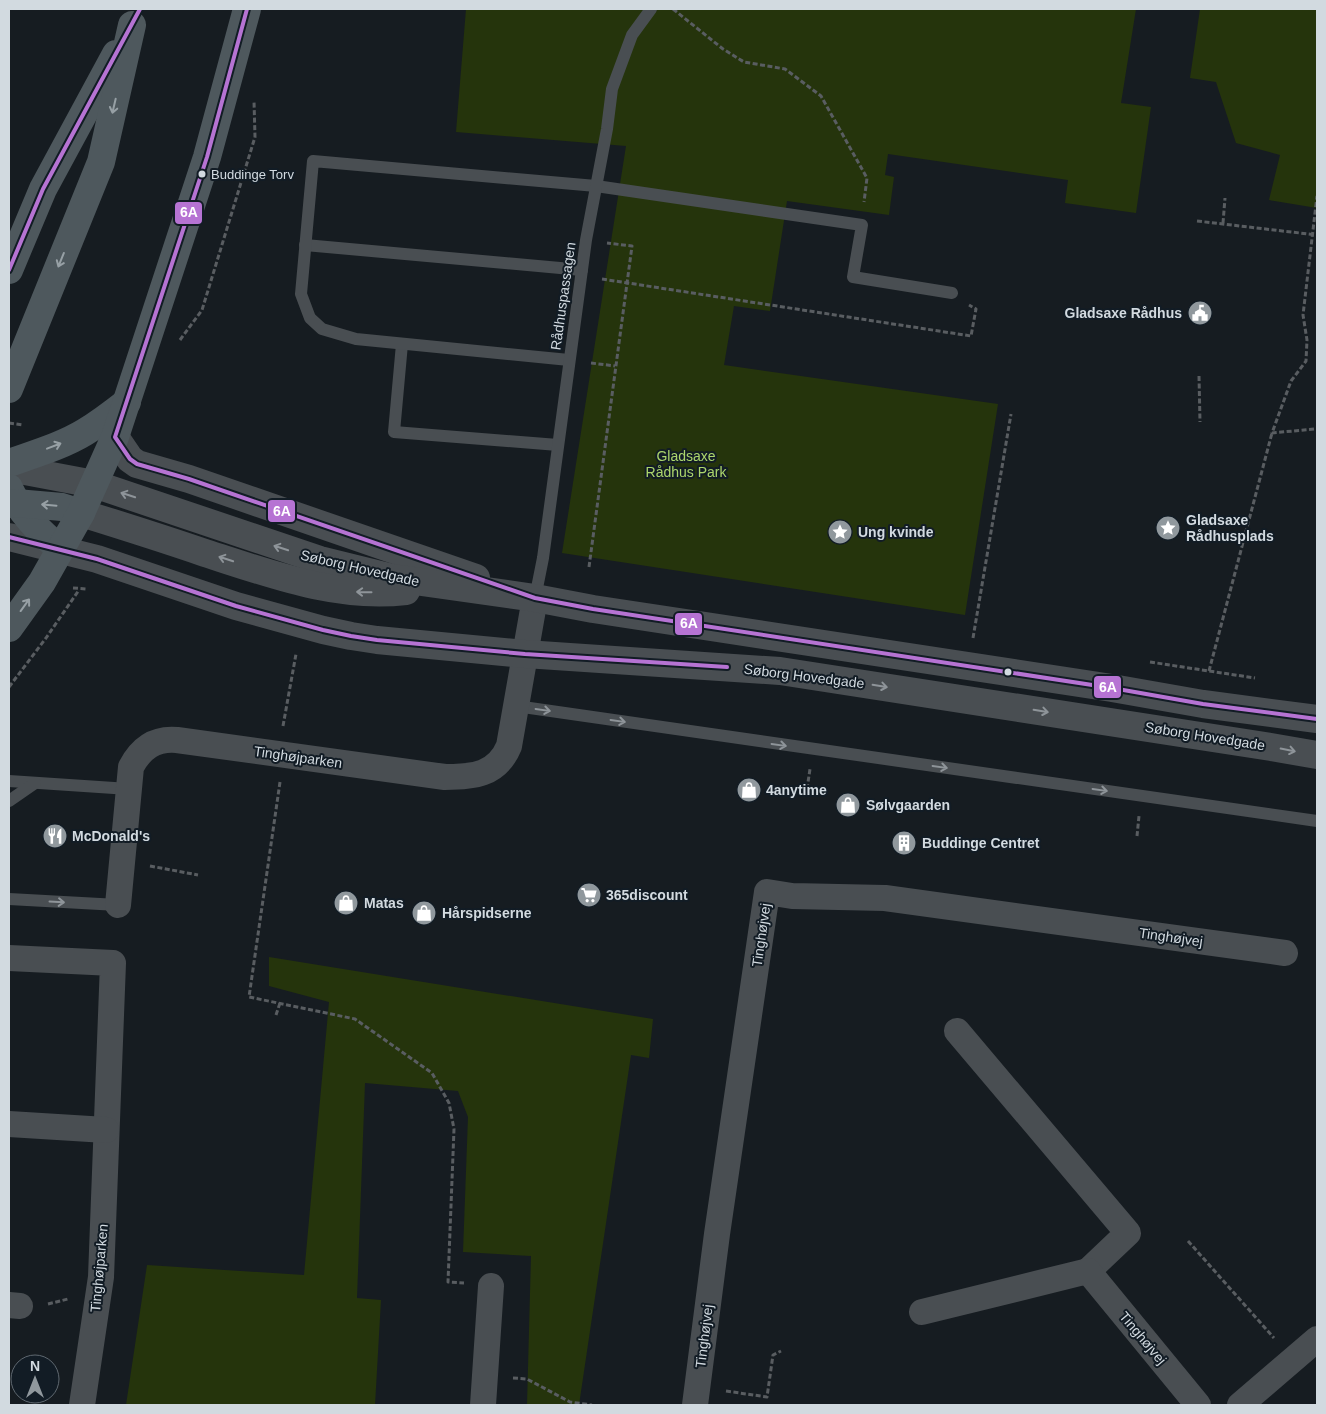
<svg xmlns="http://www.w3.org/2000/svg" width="1326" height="1414" font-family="Helvetica,sans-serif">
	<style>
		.park { fill: #25340c }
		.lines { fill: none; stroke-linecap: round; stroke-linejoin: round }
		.path { stroke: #595d61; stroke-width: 3; stroke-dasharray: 5 2.5; stroke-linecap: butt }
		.lane { stroke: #494e52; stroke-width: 12 }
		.street { stroke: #494e52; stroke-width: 26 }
		.secondary { stroke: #494e52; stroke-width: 28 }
		.primary { stroke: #4e585d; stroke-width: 28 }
		.bus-1-casing { stroke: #121c25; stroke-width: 8 }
		.bus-1 { stroke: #b673d3; stroke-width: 4 }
		.oneway { stroke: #97a0a5 }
		.oneway2 { stroke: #8e9499 }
		.bus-dot { fill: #d2dae0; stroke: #121c25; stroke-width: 2 }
		.labels { text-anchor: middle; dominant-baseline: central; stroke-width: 4; stroke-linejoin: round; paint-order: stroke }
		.bus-label { font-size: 13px; fill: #d2dae0; stroke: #121c25; text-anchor: start }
		.street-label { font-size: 14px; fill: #d2dae0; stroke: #121c25 }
		.poi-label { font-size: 14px; font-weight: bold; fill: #d2dae0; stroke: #121c25; text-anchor: start }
		.park-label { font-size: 14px; fill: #acd66c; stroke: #121c25 }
		.line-badge { stroke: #121c25; stroke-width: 2 }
		.badge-label { font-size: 14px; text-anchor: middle; font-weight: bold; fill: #fff }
	</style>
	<rect width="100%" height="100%" fill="#161c21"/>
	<!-- park -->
	<g class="park">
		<path d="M466 9H1136L1121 103 1151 107 1136 213 1065 203 1068 180 888 154 885 175 894 177 889 215 787 201 770 311 734 306 724 365 998 404 965 615 562 553 626 146 456 132Z"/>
		<path d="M1200 9H1317V208L1269 200 1280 155 1236 143 1216 82 1190 78Z"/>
		<path d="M269 957 653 1019 649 1058 631 1055 579 1405H527L531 1256 463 1252 468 1117 458 1091 365 1083 357 1298 381 1300 375 1405H126L147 1265 304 1275 329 1002 269 986Z"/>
	</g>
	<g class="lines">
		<!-- path -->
		<g class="path">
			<path d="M673 9 723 49 744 62 785 69 821 96 867 178 864 202"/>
			<path d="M1197 221 1317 235"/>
			<path d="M1223 223 1225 198"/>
			<path d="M602 279 971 336 976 309 969 305"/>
			<path d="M180 340 202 310 255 137 254 101"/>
			<path d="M591 363 615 366"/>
			<path d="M1199 376 1200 422"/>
			<path d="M9 423 23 425"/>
			<path d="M1314 429 1272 433 1291 381 1306 361 1307 340 1303 315 1317 196"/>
			<path d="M589 567 632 246 607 243"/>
			<path d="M73 588 87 589"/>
			<path d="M973 638 1011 414"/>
			<path d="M1150 662 1255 678"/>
			<path d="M1209 671 1272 433"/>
			<path d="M9 687 46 638 79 590"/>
			<path d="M283 726 296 654"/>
			<path d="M280 782 249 997 355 1019 432 1073 449 1103 454 1129 448 1282 464 1283"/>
			<path d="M807 789 810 769"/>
			<path d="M1137 836 1139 816"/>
			<path d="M150 866 198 875"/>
			<path d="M276 1015 280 1003"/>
			<path d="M1188 1241 1274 1338"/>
			<path d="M48 1304 68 1299"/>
			<path d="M513 1378 527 1379 570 1402 592 1405"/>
			<path d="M726 1391 767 1397 773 1355 781 1351"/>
		</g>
		<!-- lane -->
		<g class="lane">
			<path d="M305 245 582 270"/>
			<path d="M402 344 394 432 558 445"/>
			<path d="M569 360 356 339 322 329 310 318 301 294 313 161 596 186 862 225 853 277 952 293"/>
			<path d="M535 598 543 558 586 240 607 129 612 89 632 35 651 9"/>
			<path d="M516 706 1317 821"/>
			<path d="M9 781 129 789"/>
			<path d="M9 801 35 783"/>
			<path d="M9 899 118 905"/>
		</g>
		<!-- street -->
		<g class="street">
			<path d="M118 905 131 767C141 748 155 738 177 740L445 777C473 777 497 775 509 746L535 598"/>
			<path d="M9 958 113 963 101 1277 82 1405"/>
			<path d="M957 1031 1128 1233 1088 1271"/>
			<path d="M9 1124 106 1130"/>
			<path d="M9 1305 20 1306"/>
			<path d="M922 1312 1088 1271 1198 1405"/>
			<path d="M483 1405 491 1286"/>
			<path d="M695 1405 717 1234 767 892 792 896 885 898 1285 953"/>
			<path d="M1240 1405 1317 1339"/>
		</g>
		<!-- secondary -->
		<g class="secondary">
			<path d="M115 437 130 459 137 464 189 479 476 578"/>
			<path d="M9 468 94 484 320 560 393 578 535 598 593 609 1112 688 1203 704 1317 719"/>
			<path d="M81 513C123 526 164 539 205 553 271 574 336 599 406 591"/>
			<path d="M9 537 97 559 236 606 323 630 351 636 377 640 525 654 780 671 1271 747 1317 755"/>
		</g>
		<!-- primary -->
		<g class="primary">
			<path d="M9 270 43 189 116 54"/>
			<path d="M9 389 101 162 132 25"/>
			<path d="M9 463C34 454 62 446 85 432 100 423 113 413 127 402"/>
			<path d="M9 488C21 514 39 531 60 549"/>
			<path d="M9 504 16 503 62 507 81 513"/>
			<path d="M9 628 42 582 81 513 115 437 207 157 247 9"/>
		</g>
		<defs>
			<g id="bus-1">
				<path d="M247 9 207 157 115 437 130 459 137 464 189 479 535 598 593 609 1112 688 1203 704 1317 719"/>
				<path d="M9 270 43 189 140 9"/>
				<path d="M9 537 97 559 236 606 323 630 351 636 377 640 525 654 727 667"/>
			</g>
		</defs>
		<!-- bus-1 casing -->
		<use href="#bus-1" class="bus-1-casing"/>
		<!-- bus-1 -->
		<use href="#bus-1" class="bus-1"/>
	</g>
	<!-- one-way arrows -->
	<defs><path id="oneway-shaft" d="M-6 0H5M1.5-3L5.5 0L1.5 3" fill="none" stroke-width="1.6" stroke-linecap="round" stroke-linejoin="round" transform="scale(1.25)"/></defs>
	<g class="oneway">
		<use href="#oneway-shaft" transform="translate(114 106) rotate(103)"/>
		<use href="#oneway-shaft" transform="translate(61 260) rotate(112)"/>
		<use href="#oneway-shaft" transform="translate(54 446) rotate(-21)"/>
		<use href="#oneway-shaft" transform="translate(49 505) rotate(-175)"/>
		<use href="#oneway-shaft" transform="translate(25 605) rotate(-54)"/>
	</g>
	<g class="oneway2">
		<use href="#oneway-shaft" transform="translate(128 495) rotate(-162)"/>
		<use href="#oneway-shaft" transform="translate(281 548) rotate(-162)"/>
		<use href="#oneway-shaft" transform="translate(226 559) rotate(-162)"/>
		<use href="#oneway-shaft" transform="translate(364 592) rotate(-179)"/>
		<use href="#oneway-shaft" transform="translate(880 686) rotate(9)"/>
		<use href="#oneway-shaft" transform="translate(543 710) rotate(8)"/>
		<use href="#oneway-shaft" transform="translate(1041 711) rotate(9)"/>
		<use href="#oneway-shaft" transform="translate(618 721) rotate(8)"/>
		<use href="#oneway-shaft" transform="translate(779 745) rotate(8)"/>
		<use href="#oneway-shaft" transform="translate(1288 750) rotate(11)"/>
		<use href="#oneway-shaft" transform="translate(940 767) rotate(8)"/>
		<use href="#oneway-shaft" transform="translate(1100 790) rotate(8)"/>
		<use href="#oneway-shaft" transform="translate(57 902) rotate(3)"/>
	</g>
	<!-- icons -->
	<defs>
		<symbol id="civic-disc" viewBox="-11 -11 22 22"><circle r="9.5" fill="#90989d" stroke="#121c25"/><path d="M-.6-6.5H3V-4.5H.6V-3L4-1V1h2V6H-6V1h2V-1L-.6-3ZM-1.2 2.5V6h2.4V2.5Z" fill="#fff"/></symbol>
		<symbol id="sight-disc" viewBox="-11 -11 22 22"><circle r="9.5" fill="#90989d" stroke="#121c25"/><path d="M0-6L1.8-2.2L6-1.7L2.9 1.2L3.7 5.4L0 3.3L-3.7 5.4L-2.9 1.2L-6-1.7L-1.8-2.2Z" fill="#fff"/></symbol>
		<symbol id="shop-disc" viewBox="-11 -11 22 22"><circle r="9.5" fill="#90989d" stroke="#121c25"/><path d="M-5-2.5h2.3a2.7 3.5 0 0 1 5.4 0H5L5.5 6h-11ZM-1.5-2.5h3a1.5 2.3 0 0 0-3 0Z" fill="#fff"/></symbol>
		<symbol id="restaurant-disc" viewBox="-11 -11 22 22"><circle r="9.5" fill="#90989d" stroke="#121c25"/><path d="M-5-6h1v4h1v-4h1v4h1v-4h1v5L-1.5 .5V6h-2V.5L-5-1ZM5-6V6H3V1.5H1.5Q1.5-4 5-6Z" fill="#fff"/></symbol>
		<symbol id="building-disc" viewBox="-11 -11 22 22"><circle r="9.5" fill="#90989d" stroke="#121c25"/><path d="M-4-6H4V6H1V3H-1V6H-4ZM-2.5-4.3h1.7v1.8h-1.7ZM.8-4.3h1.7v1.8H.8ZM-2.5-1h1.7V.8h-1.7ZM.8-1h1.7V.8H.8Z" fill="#fff"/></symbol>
		<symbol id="supermarket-disc" viewBox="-11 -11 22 22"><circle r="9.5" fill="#90989d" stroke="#121c25"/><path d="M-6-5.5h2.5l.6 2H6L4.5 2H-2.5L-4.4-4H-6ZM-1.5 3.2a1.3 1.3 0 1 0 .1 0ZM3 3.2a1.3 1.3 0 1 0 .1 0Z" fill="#fff"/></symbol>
	</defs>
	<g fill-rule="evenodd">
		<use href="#civic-disc" x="1186" y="299" width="28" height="28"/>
		<use href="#sight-disc" x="1154" y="514" width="28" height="28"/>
		<use href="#sight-disc" x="826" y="518" width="28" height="28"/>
		<use href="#shop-disc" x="735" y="776" width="28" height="28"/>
		<use href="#shop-disc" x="834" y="791" width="28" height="28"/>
		<use href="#restaurant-disc" x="41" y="822" width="28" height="28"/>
		<use href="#building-disc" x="890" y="829" width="28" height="28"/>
		<use href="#supermarket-disc" x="575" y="881" width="28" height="28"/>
		<use href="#shop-disc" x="332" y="889" width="28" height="28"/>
		<use href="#shop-disc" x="410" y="899" width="28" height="28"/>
	</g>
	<!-- markers -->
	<g class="bus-dot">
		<circle cx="202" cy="174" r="4.5"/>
		<circle cx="1008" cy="672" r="4.5"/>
	</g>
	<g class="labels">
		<!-- bus labels -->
		<g class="bus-label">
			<text x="211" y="174">Buddinge Torv</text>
		</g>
		<!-- street labels -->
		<g class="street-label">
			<text transform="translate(563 296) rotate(-82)">Rådhuspassagen</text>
			<text transform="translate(360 568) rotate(13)">Søborg Hovedgade</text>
			<text transform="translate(804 676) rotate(7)">Søborg Hovedgade</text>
			<text transform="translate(1205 736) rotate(9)">Søborg Hovedgade</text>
			<text transform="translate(298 757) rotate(8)">Tinghøjparken</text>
			<text transform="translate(761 935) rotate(-82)">Tinghøjvej</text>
			<text transform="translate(1171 937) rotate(8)">Tinghøjvej</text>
			<text transform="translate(99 1268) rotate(-85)">Tinghøjparken</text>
			<text transform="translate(704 1336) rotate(-83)">Tinghøjvej</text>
			<text transform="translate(1143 1338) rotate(50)">Tinghøjvej</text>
		</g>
		<!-- poi labels -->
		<g class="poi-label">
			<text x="1182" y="313" text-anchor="end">Gladsaxe Rådhus</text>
			<text x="1186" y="520">Gladsaxe<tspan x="1186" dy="16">Rådhusplads</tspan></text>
			<text x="858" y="532">Ung kvinde</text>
			<text x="766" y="790">4anytime</text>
			<text x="866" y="805">Sølvgaarden</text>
			<text x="72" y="836">McDonald's</text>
			<text x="922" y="843">Buddinge Centret</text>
			<text x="606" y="895">365discount</text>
			<text x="364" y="903">Matas</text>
			<text x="442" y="913">Hårspidserne</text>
		</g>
		<!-- park labels -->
		<g class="park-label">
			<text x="686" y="456">Gladsaxe<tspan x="686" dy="16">Rådhus Park</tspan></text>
		</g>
	</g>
	<g class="line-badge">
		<rect x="174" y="201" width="29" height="24" rx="5" fill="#b673d3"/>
		<rect x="267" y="499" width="29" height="24" rx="5" fill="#b673d3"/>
		<rect x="674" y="612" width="29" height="24" rx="5" fill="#b673d3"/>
		<rect x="1093" y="675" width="29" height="24" rx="5" fill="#b673d3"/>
	</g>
	<g class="badge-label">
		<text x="189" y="217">6A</text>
		<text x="282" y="516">6A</text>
		<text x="689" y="628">6A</text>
		<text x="1108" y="692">6A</text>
	</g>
	<!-- border -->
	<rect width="1326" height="1414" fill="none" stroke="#d2dae0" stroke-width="20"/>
	<!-- north arrow -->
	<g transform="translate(35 1379)"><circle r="24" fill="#121c25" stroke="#5f6870"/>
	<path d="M0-4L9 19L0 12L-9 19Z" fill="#90989d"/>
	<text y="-8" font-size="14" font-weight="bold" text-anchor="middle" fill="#d2dae0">N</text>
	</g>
</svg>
